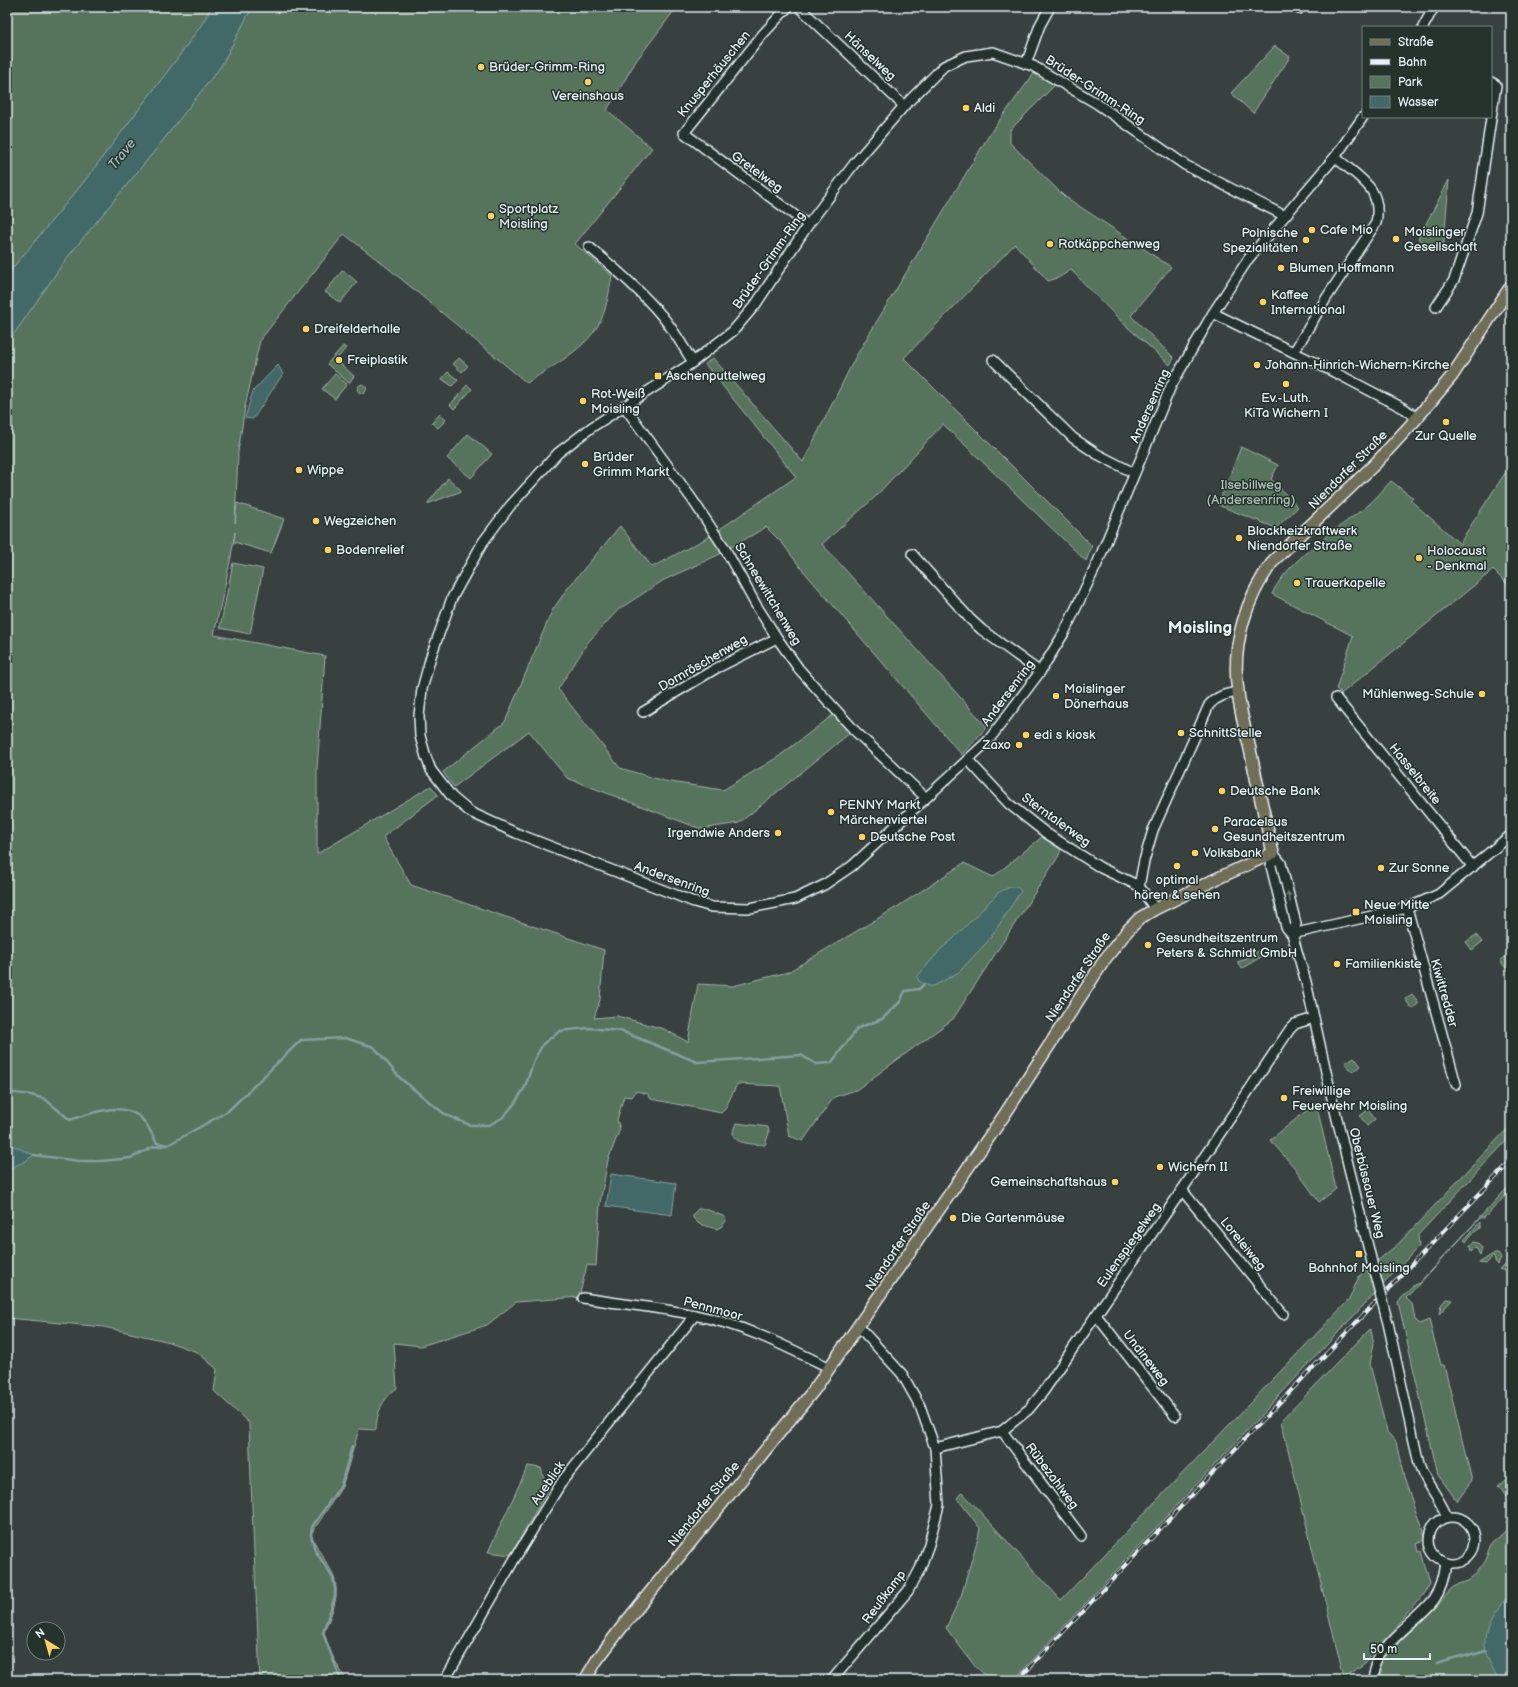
<svg xmlns="http://www.w3.org/2000/svg" width="1518" height="1687" font-family="'Balsamiq Sans',sans-serif">
	<style>
		.green { fill: #56735b; stroke: #9fb2aa }
		.water { fill: #436867; stroke: #859fa1 }
		.lines { fill: none; stroke-linecap: round; stroke-linejoin: round }
		.stream { stroke: #859fa1; stroke-width: 2.5 }
		.minor-casing { stroke: #e8f1f8; stroke-width: 12 }
		.major-casing { stroke: #e8f1f8; stroke-width: 14 }
		.minor { stroke: #26332d; stroke-width: 9 }
		.major { stroke: #716e59; stroke-width: 11 }
		.rail-casing { stroke: #e8f1f8; stroke-width: 4 }
		.rail { stroke: #26332d; stroke-width: 2.5; stroke-dasharray: 8; stroke-linecap: butt }
		.minor-bridge-casing { stroke: #e8f1f8; stroke-width: 12; stroke-linecap: butt }
		.minor-bridge { stroke: #26332d; stroke-width: 9 }
		.oneway { fill: #6a7674 }
		.poi-dot { fill: #ffd166; stroke: #26332d; stroke-width: 1.5 }
		.labels { text-anchor: middle; dominant-baseline: central; stroke-width: 3; stroke-linejoin: round; paint-order: stroke }
		.street-label { font-size: 13px; fill: #e8f1f8; stroke: #26332d }
		.poi-label { font-size: 13px; fill: #e8f1f8; stroke: #26332d; text-anchor: start }
		.park-label { font-size: 13px; fill: #aebfb9; stroke: #26332d }
		.water-label { font-size: 14px; font-style: italic; fill: #a6babe; stroke: #26332d }
		.district-label { font-size: 17px; font-weight: bold; fill: #e8f1f8; stroke: #26332d }
	</style>
	<rect width="100%" height="100%" fill="#394140"/>
	<filter id="ink" filterUnits="userSpaceOnUse"><feTurbulence type="fractalNoise" baseFrequency=".025" numOctaves="2"/><feDisplacementMap in="SourceGraphic" scale="8" xChannelSelector="R" yChannelSelector="G"/><feConvolveMatrix kernelMatrix="1 2 1 2 8 2 1 2 1" color-interpolation-filters="sRGB"/></filter>
	<g filter="url(#ink)">
		<!-- green -->
		<g class="green">
			<path d="M7 7H212L200 27 174 63 83 183 7 275Z"/>
			<path d="M252 7H677L636 61 607 110 652 148 575 244 612 276C610 287 608 299 605 309 595 346 556 363 527 383L383 264 344 234 260 340 245 407 238 452 235 523 237 503 284 519 271 553 234 542 235 532 231 557 214 635 325 656 317 769V854L431 786 438 795 383 837 411 885 604 950 600 1000 594 1018 617 1016 664 1029 688 1042 698 984 733 986 788 972 897 907 964 863 993 877 1042 837 1061 850 1058 857 953 1019 856 1090 834 1097 803 1141 789 1136 780 1086 737 1084 725 1109 721 1113 651 1099 648 1094 636 1091 632 1097 624 1096 617 1120 620 1129 608 1160 600 1203 596 1266 587 1265 579 1297 516 1302 487 1325 421 1346 394 1343 397 1388C382 1399 377 1412 376 1430L359 1429 342 1487 311 1534C315 1545 320 1552 326 1562 344 1588 335 1606 324 1632L330 1652 346 1680H260L252 1508 249 1423 214 1391 217 1369 197 1352 166 1341 104 1327 7 1318V344L66 259 157 148 221 66Z"/>
			<path d="M1275 46 1290 57 1253 113 1231 93Z"/>
			<path d="M1035 72 1055 85 1010 130V143L1064 196 1171 267 1131 316 1174 358 1170 365 1124 324 1071 270 1058 278 1048 281 1015 244 904 358 1092 546 1086 561 943 424 874 498 822 544 987 727 962 755 800 567 783 544 766 527 718 555 664 580 619 609 589 641 558 689 620 768 664 781 723 790 778 757 833 715 850 733 739 823 701 829 567 778 529 731 454 787 443 772 505 722 552 611 567 589 620 526 652 567 707 538 796 477 705 364 713 358 803 462 856 356 991 132Z"/>
			<path d="M1449 180 1443 254 1418 239Z"/>
			<path d="M343 270 357 282 340 303 325 292Z"/>
			<path d="M343 346 346 348 336 360 354 376 349 383 327 364Z"/>
			<path d="M459 358 468 366 462 372 453 364Z"/>
			<path d="M448 372 458 380 452 386 442 379Z"/>
			<path d="M335 374 347 384 335 399 322 389Z"/>
			<circle cx="362" cy="389" r="4.5"/>
			<path d="M467 385 472 389 454 409 450 405Z"/>
			<path d="M440 414 446 420 438 428 432 423Z"/>
			<path d="M468 434 492 454 471 478 447 458Z"/>
			<path d="M1241 447 1278 465 1271 479 1298 507 1276 528 1218 505Z"/>
			<path d="M1511 464V584H1507L1493 570 1342 693 1336 689 1353 636 1272 594C1287 560 1338 529 1367 506 1376 499 1383 489 1391 481L1413 498 1410 500 1460 544 1466 533Z"/>
			<path d="M448 478 462 491 427 504Z"/>
			<path d="M233 563 263 569 250 634 220 628Z"/>
			<path d="M1476 935 1482 942 1472 950 1466 942Z"/>
			<path d="M1259 950 1264 955 1241 969 1237 962 1244 960Z"/>
			<path d="M1511 952V974L1500 961Z"/>
			<path d="M1412 994 1419 1003 1412 1009 1405 999Z"/>
			<path d="M1354 1057 1361 1066 1353 1072 1345 1063Z"/>
			<path d="M1316 1103 1336 1189 1319 1202 1294 1167 1270 1140Z"/>
			<path d="M1368 1110 1375 1119 1367 1126 1360 1116Z"/>
			<path d="M736 1123 768 1127 769 1133 765 1145C757 1144 733 1145 733 1133 733 1130 735 1126 736 1123Z"/>
			<path d="M1511 1125V1136L1418 1235 1419 1246 1014 1680H985L987 1677 974 1665 946 1628 961 1596 978 1538 980 1528 957 1498 962 1492 1061 1600 1349 1300 1359 1276 1398 1244Z"/>
			<path d="M1511 1184V1190L1484 1218H1480L1406 1298 1412 1304 1415 1319 1419 1324 1429 1320 1441 1365H1444L1472 1481 1457 1501 1438 1475 1398 1302 1415 1284H1418Z"/>
			<path d="M698 1209H706L725 1217 726 1221 722 1226 717 1229 699 1224 693 1218V1214Z"/>
			<path d="M1480 1222V1228L1471 1235 1466 1242 1464 1240Z"/>
			<path d="M1474 1242 1478 1243 1482 1247 1480 1255 1476 1247 1471 1252 1470 1245Z"/>
			<path d="M1493 1254H1498L1501 1258 1497 1265 1493 1256 1486 1264 1479 1263Z"/>
			<path d="M1506 1264 1511 1265V1277L1509 1280 1508 1272 1499 1269Z"/>
			<path d="M1446 1299 1452 1300 1439 1314 1441 1305Z"/>
			<path d="M1370 1329 1371 1331 1374 1343 1370 1364 1387 1432 1396 1442 1404 1478 1423 1532 1424 1540 1416 1543 1418 1552 1422 1551 1431 1586 1411 1612 1386 1638 1365 1663 1344 1678 1281 1421Z"/>
			<path d="M528 1466 541 1468 547 1491 511 1555 488 1552Z"/>
			<path d="M1511 1474V1519L1505 1522C1511 1508 1509 1497 1498 1485Z"/>
			<path d="M1511 1523V1597L1504 1601 1486 1641V1650L1498 1678H1511V1680H1379L1383 1663 1396 1645 1439 1604 1451 1588 1458 1583 1467 1580 1475 1574 1484 1562 1492 1543 1499 1537Z"/>
		</g>
		<!-- water -->
		<g class="water">
			<path d="M212 7H252L221 66 157 148 66 259 7 344V275L83 183 174 63 200 27Z"/>
			<path d="M278 365 283 374 253 419 245 418 253 391Z"/>
			<path d="M1010 887H1017L1021 891 989 940 959 972 934 986H929L919 981 917 977 941 949 953 939 999 892Z"/>
			<path d="M7 1143 34 1155 24 1162 7 1169Z"/>
			<path d="M611 1174 676 1183 672 1215 606 1206Z"/>
			<path d="M1511 1597V1678H1498C1494 1670 1489 1661 1486 1652 1481 1631 1494 1607 1511 1597Z"/>
		</g>
		<g class="lines">
			<!-- stream -->
			<g class="stream">
				<path d="M7 1092 31 1095 45 1099 70 1120C91 1113 122 1100 142 1119 148 1125 152 1135 157 1143L168 1145 228 1111 301 1040 345 1038 374 1047 400 1078 427 1100 446 1115 470 1125H489L502 1118 515 1103 525 1087 534 1060 543 1044 560 1031 588 1028 621 1031 697 1062 801 1055 816 1064 831 1063 858 1028 882 1019 900 1002 905 991 919 989 924 984"/>
				<path d="M34 1155 79 1161H102L131 1158 153 1147 166 1145"/>
				<path d="M1436 1664 1486 1650"/>
				<path d="M341 1680 323 1633 335 1596V1588L333 1578 315 1550 311 1535 312 1527 341 1485 352 1446"/>
			</g>
			<defs>
				<g id="minor">
					<path d="M788 7 763 34 684 133 808 225"/>
					<path d="M799 7 904 106"/>
					<path d="M1296 7 1299 9"/>
					<path d="M1423 27 1434 7"/>
					<path d="M1026 64 1040 25 1050 7"/>
					<path d="M1285 216 1185 165 1096 103 1033 66 993 52 966 56 944 66 904 106 854 164 808 225 756 304 733 331 689 365 592 427 558 453 510 506 483 542 452 598 431 656 422 689 419 716 420 736 426 757 431 770 452 797 470 812 516 833 694 902 712 907 750 908 795 899 824 885 852 866 988 741 1040 672 1064 633 1097 564 1171 386 1213 313 1249 258 1335 157 1363 117"/>
					<path d="M589 247C615 268 640 290 662 316 674 330 683 347 693 362"/>
					<path d="M1436 307 1454 280 1477 213 1496 85 1491 82"/>
					<path d="M1213 313 1334 372 1405 409 1417 418"/>
					<path d="M1294 352 1327 297 1376 223C1383 187 1359 178 1335 157"/>
					<path d="M993 360 1073 438 1097 454 1134 473"/>
					<path d="M624 406 692 499 724 547 756 605 777 638 799 669 855 731 925 797"/>
					<path d="M912 554 970 619 982 630 1040 672"/>
					<path d="M1336 698 1473 867"/>
					<path d="M643 712 715 669 777 638"/>
					<path d="M968 760 1009 804 1046 833 1101 868 1139 886"/>
					<path d="M1273 853 1271 866 1286 927 1292 934 1306 982 1331 1094 1375 1275"/>
					<path d="M1273 853 1281 863 1296 924 1292 934"/>
					<path d="M1407 908 1456 1084"/>
					<path d="M1155 909 1139 886 1144 861 1153 830 1209 705C1217 696 1226 694 1238 692"/>
					<path d="M1292 934 1407 908 1439 894 1511 835"/>
					<path d="M1182 1190 1283 1314"/>
					<path d="M583 1298C620 1304 658 1307 694 1315 742 1324 787 1347 830 1368"/>
					<path d="M1096 1315 1175 1416"/>
					<path d="M1388 1323 1419 1464C1425 1483 1440 1498 1447 1517"/>
					<path d="M1002 1431 1081 1536"/>
					<path d="M935 1448 1002 1431 1029 1409 1043 1392 1182 1190 1290 1029 1295 1024 1314 1018"/>
					<circle cx="1452" cy="1540" r="23"/>
					<path d="M445 1680 514 1560 563 1480 695 1315"/>
					<path d="M832 1680 908 1591 920 1569 929 1544 939 1505 935 1448 920 1406 902 1374 859 1327"/>
					<path d="M1373 1680C1375 1643 1414 1626 1434 1600 1442 1589 1445 1574 1446 1562"/>
				</g>
				<path id="major" d="M585 1680 597 1660 622 1627 814 1390 1003 1117 1105 959 1128 930 1140 918 1155 909 1216 879 1273 853C1265 818 1257 784 1250 749 1245 730 1240 711 1238 692 1231 645 1246 597 1274 560L1375 464 1417 418 1452 376 1511 286"/>
			</defs>
			<!-- minor casing -->
			<use href="#minor" class="minor-casing"/>
			<!-- major casing -->
			<use href="#major" class="major-casing"/>
			<!-- minor -->
			<use href="#minor" class="minor"/>
			<!-- major -->
			<use href="#major" class="major"/>
			<defs>
				<path id="rail" d="M1018 1680 1254 1429 1511 1161"/>
			</defs>
			<!-- rail casing -->
			<use href="#rail" class="rail-casing"/>
			<!-- rail -->
			<use href="#rail" class="rail"/>
			<defs>
				<path id="minor-bridge" d="M1375 1275 1388 1323"/>
			</defs>
			<!-- minor-bridge casing -->
			<use href="#minor-bridge" class="minor-bridge-casing"/>
			<!-- minor-bridge -->
			<use href="#minor-bridge" class="minor-bridge"/>
		</g>
		<!-- one-way arrows -->
		<defs><path id="oneway-solid" d="M-6-.8H1V-3.2L6.5 0L1 3.2V.8H-6Z"/></defs>
		<use class="oneway" href="#oneway-solid" transform="translate(1289 897) rotate(-104)"/>
	</g>
	<!-- markers -->
	<g class="poi-dot">
		<circle cx="481" cy="67" r="4"/>
		<circle cx="588" cy="82" r="4"/>
		<circle cx="966" cy="108" r="4"/>
		<circle cx="491" cy="216" r="4"/>
		<circle cx="1312" cy="230" r="4"/>
		<circle cx="1396" cy="239" r="4"/>
		<circle cx="1306" cy="240" r="4"/>
		<circle cx="1050" cy="244" r="4"/>
		<circle cx="1281" cy="268" r="4"/>
		<circle cx="1263" cy="302" r="4"/>
		<circle cx="306" cy="329" r="4"/>
		<circle cx="339" cy="360" r="4"/>
		<circle cx="1257" cy="365" r="4"/>
		<rect x="654" y="372" width="8" height="8" rx="2"/>
		<circle cx="1286" cy="384" r="4"/>
		<circle cx="583" cy="401" r="4"/>
		<circle cx="1446" cy="422" r="4"/>
		<circle cx="585" cy="464" r="4"/>
		<circle cx="299" cy="470" r="4"/>
		<circle cx="316" cy="521" r="4"/>
		<circle cx="1239" cy="538" r="4"/>
		<circle cx="328" cy="550" r="4"/>
		<circle cx="1419" cy="558" r="4"/>
		<circle cx="1297" cy="583" r="4"/>
		<circle cx="1482" cy="694" r="4"/>
		<circle cx="1056" cy="696" r="4"/>
		<circle cx="1181" cy="733" r="4"/>
		<circle cx="1026" cy="735" r="4"/>
		<circle cx="1019" cy="745" r="4"/>
		<circle cx="1222" cy="791" r="4"/>
		<circle cx="831" cy="812" r="4"/>
		<circle cx="1215" cy="829" r="4"/>
		<circle cx="778" cy="833" r="4"/>
		<circle cx="862" cy="837" r="4"/>
		<circle cx="1195" cy="853" r="4"/>
		<circle cx="1177" cy="866" r="4"/>
		<circle cx="1381" cy="868" r="4"/>
		<rect x="1352" y="908" width="8" height="8" rx="2"/>
		<circle cx="1148" cy="945" r="4"/>
		<circle cx="1337" cy="964" r="4"/>
		<circle cx="1284" cy="1098" r="4"/>
		<circle cx="1160" cy="1167" r="4"/>
		<circle cx="1115" cy="1182" r="4"/>
		<circle cx="953" cy="1218" r="4"/>
		<rect x="1355" y="1250" width="8" height="8" rx="2"/>
	</g>
	<g class="labels">
		<!-- street labels -->
		<g class="street-label">
			<text transform="translate(870 56) rotate(43)">Hänselweg</text>
			<text transform="translate(714 74) rotate(-51)">Knusperhäuschen</text>
			<text transform="translate(1095 90) rotate(33)">Brüder-Grimm-Ring</text>
			<text transform="translate(757 172) rotate(36)">Gretelweg</text>
			<text transform="translate(769 260) rotate(-55)">Brüder-Grimm-Ring</text>
			<text transform="translate(1150 406) rotate(-66)">Andersenring</text>
			<text transform="translate(1348 470) rotate(-45)">Niendorfer Straße</text>
			<text transform="translate(768 594) rotate(59)">Schneewittchenweg</text>
			<text transform="translate(703 663) rotate(-30)">Dornröschenweg</text>
			<text transform="translate(1008 693) rotate(-53)">Andersenring</text>
			<text transform="translate(1415 774) rotate(51)">Hasselbreite</text>
			<text transform="translate(1056 820) rotate(36)">Sterntalerweg</text>
			<text transform="translate(672 879) rotate(20)">Andersenring</text>
			<text transform="translate(1078 977) rotate(-56)">Niendorfer Straße</text>
			<text transform="translate(1444 993) rotate(74)">Kiwittredder</text>
			<text transform="translate(1367 1183) rotate(76)">Oberbüssauer Weg</text>
			<text transform="translate(1243 1244) rotate(51)">Loreleiweg</text>
			<text transform="translate(1129 1245) rotate(-55)">Eulenspiegelweg</text>
			<text transform="translate(898 1246) rotate(-56)">Niendorfer Straße</text>
			<text transform="translate(713 1309) rotate(15)">Pennmoor</text>
			<text transform="translate(1146 1358) rotate(52)">Undineweg</text>
			<text transform="translate(1052 1476) rotate(53)">Rübezahlweg</text>
			<text transform="translate(548 1483) rotate(-56)">Aueblick</text>
			<text transform="translate(704 1504) rotate(-51)">Niendorfer Straße</text>
			<text transform="translate(884 1597) rotate(-53)">Reußkamp</text>
		</g>
		<!-- poi labels -->
		<g class="poi-label">
			<text x="489" y="67">Brüder-Grimm-Ring</text>
			<text x="588" y="96" text-anchor="middle">Vereinshaus</text>
			<text x="974" y="108">Aldi</text>
			<text x="499" y="209">Sportplatz<tspan x="499" dy="15">Moisling</tspan></text>
			<text x="1320" y="230">Cafe Mio</text>
			<text x="1404" y="232">Moislinger<tspan x="1404" dy="15">Gesellschaft</tspan></text>
			<text x="1298" y="233" text-anchor="end">Polnische<tspan x="1298" dy="15">Spezialitäten</tspan></text>
			<text x="1058" y="244">Rotkäppchenweg</text>
			<text x="1289" y="268">Blumen Hoffmann</text>
			<text x="1271" y="295">Kaffee<tspan x="1271" dy="15">International</tspan></text>
			<text x="314" y="329">Dreifelderhalle</text>
			<text x="347" y="360">Freiplastik</text>
			<text x="1265" y="365">Johann-Hinrich-Wichern-Kirche</text>
			<text x="666" y="376">Aschenputtelweg</text>
			<text x="591" y="394">Rot-Weiß<tspan x="591" dy="15">Moisling</tspan></text>
			<text x="1286" y="398" text-anchor="middle">Ev.-Luth.<tspan x="1286" dy="15">KiTa Wichern I</tspan></text>
			<text x="1446" y="436" text-anchor="middle">Zur Quelle</text>
			<text x="593" y="457">Brüder<tspan x="593" dy="15">Grimm Markt</tspan></text>
			<text x="307" y="470">Wippe</text>
			<text x="324" y="521">Wegzeichen</text>
			<text x="1247" y="531">Blockheizkraftwerk<tspan x="1247" dy="15">Niendorfer Straße</tspan></text>
			<text x="336" y="550">Bodenrelief</text>
			<text x="1427" y="551">Holocaust<tspan x="1427" dy="15">- Denkmal</tspan></text>
			<text x="1305" y="583">Trauerkapelle</text>
			<text x="1064" y="689">Moislinger<tspan x="1064" dy="15">Dönerhaus</tspan></text>
			<text x="1474" y="694" text-anchor="end">Mühlenweg-Schule</text>
			<text x="1189" y="733">SchnittStelle</text>
			<text x="1034" y="735">edi s kiosk</text>
			<text x="1011" y="745" text-anchor="end">Zaxo</text>
			<text x="1230" y="791">Deutsche Bank</text>
			<text x="839" y="805">PENNY Markt<tspan x="839" dy="15">Märchenviertel</tspan></text>
			<text x="1223" y="822">Paracelsus<tspan x="1223" dy="15">Gesundheitszentrum</tspan></text>
			<text x="770" y="833" text-anchor="end">Irgendwie Anders</text>
			<text x="870" y="837">Deutsche Post</text>
			<text x="1203" y="853">Volksbank</text>
			<text x="1389" y="868">Zur Sonne</text>
			<text x="1177" y="880" text-anchor="middle">optimal<tspan x="1177" dy="15">hören &amp; sehen</tspan></text>
			<text x="1364" y="905">Neue Mitte<tspan x="1364" dy="15">Moisling</tspan></text>
			<text x="1156" y="938">Gesundheitszentrum<tspan x="1156" dy="15">Peters &amp; Schmidt GmbH</tspan></text>
			<text x="1345" y="964">Familienkiste</text>
			<text x="1292" y="1091">Freiwillige<tspan x="1292" dy="15">Feuerwehr Moisling</tspan></text>
			<text x="1168" y="1167">Wichern II</text>
			<text x="1107" y="1182" text-anchor="end">Gemeinschaftshaus</text>
			<text x="961" y="1218">Die Gartenmäuse</text>
			<text x="1359" y="1268" text-anchor="middle">Bahnhof Moisling</text>
		</g>
		<!-- park labels -->
		<g class="park-label">
			<text x="1251" y="485">Ilsebillweg<tspan x="1251" dy="15">(Andersenring)</tspan></text>
		</g>
		<!-- water labels -->
		<g class="water-label">
			<text transform="translate(122 154) rotate(-51)">Trave</text>
		</g>
		<!-- district labels -->
		<g class="district-label">
			<text x="1200" y="628">Moisling</text>
		</g>
	</g>
	<!-- margin -->
	<rect width="1518" height="1687" fill="none" stroke="#26332d" stroke-width="24"/>
	<rect x="12" y="12" width="1494" height="1663" fill="none" stroke="#e8f1f8" stroke-width="1.5" filter="url(#ink)"/>
	<!-- legend -->
	<rect x="1362" y="26" width="130" height="92" fill="#26332d" stroke="#747f7e"/>
	<rect x="1370" y="39" width="20" height="6" fill="#716e59" stroke="#747f7e"/>
	<text x="1398" y="46" font-size="12" fill="#e8f1f8">Straße</text>
	<rect x="1370" y="59" width="20" height="6" fill="#e8f1f8" stroke="#747f7e"/>
	<text x="1398" y="66" font-size="12" fill="#e8f1f8">Bahn</text>
	<rect x="1370" y="76" width="20" height="12" fill="#56735b" stroke="#747f7e"/>
	<text x="1398" y="86" font-size="12" fill="#e8f1f8">Park</text>
	<rect x="1370" y="96" width="20" height="12" fill="#436867" stroke="#747f7e"/>
	<text x="1398" y="106" font-size="12" fill="#e8f1f8">Wasser</text>
	<!-- north arrow -->
	<g transform="translate(46 1641) rotate(323)"><circle r="19" fill="#26332d" stroke="#747f7e"/>
	<path d="M0-3L7 15L0 10L-7 15Z" fill="#ffd166"/>
	<text y="-6" font-size="11" font-weight="bold" text-anchor="middle" fill="#e8f1f8">N</text>
	</g>
	<!-- scale -->
	<path d="M1364 1653v6h66v-6" fill="none" stroke="#e8f1f8" stroke-width="2"/>
	<text x="1370" y="1653" font-size="12" fill="#e8f1f8" stroke="#26332d" stroke-width="3" paint-order="stroke">50 m</text>
</svg>
